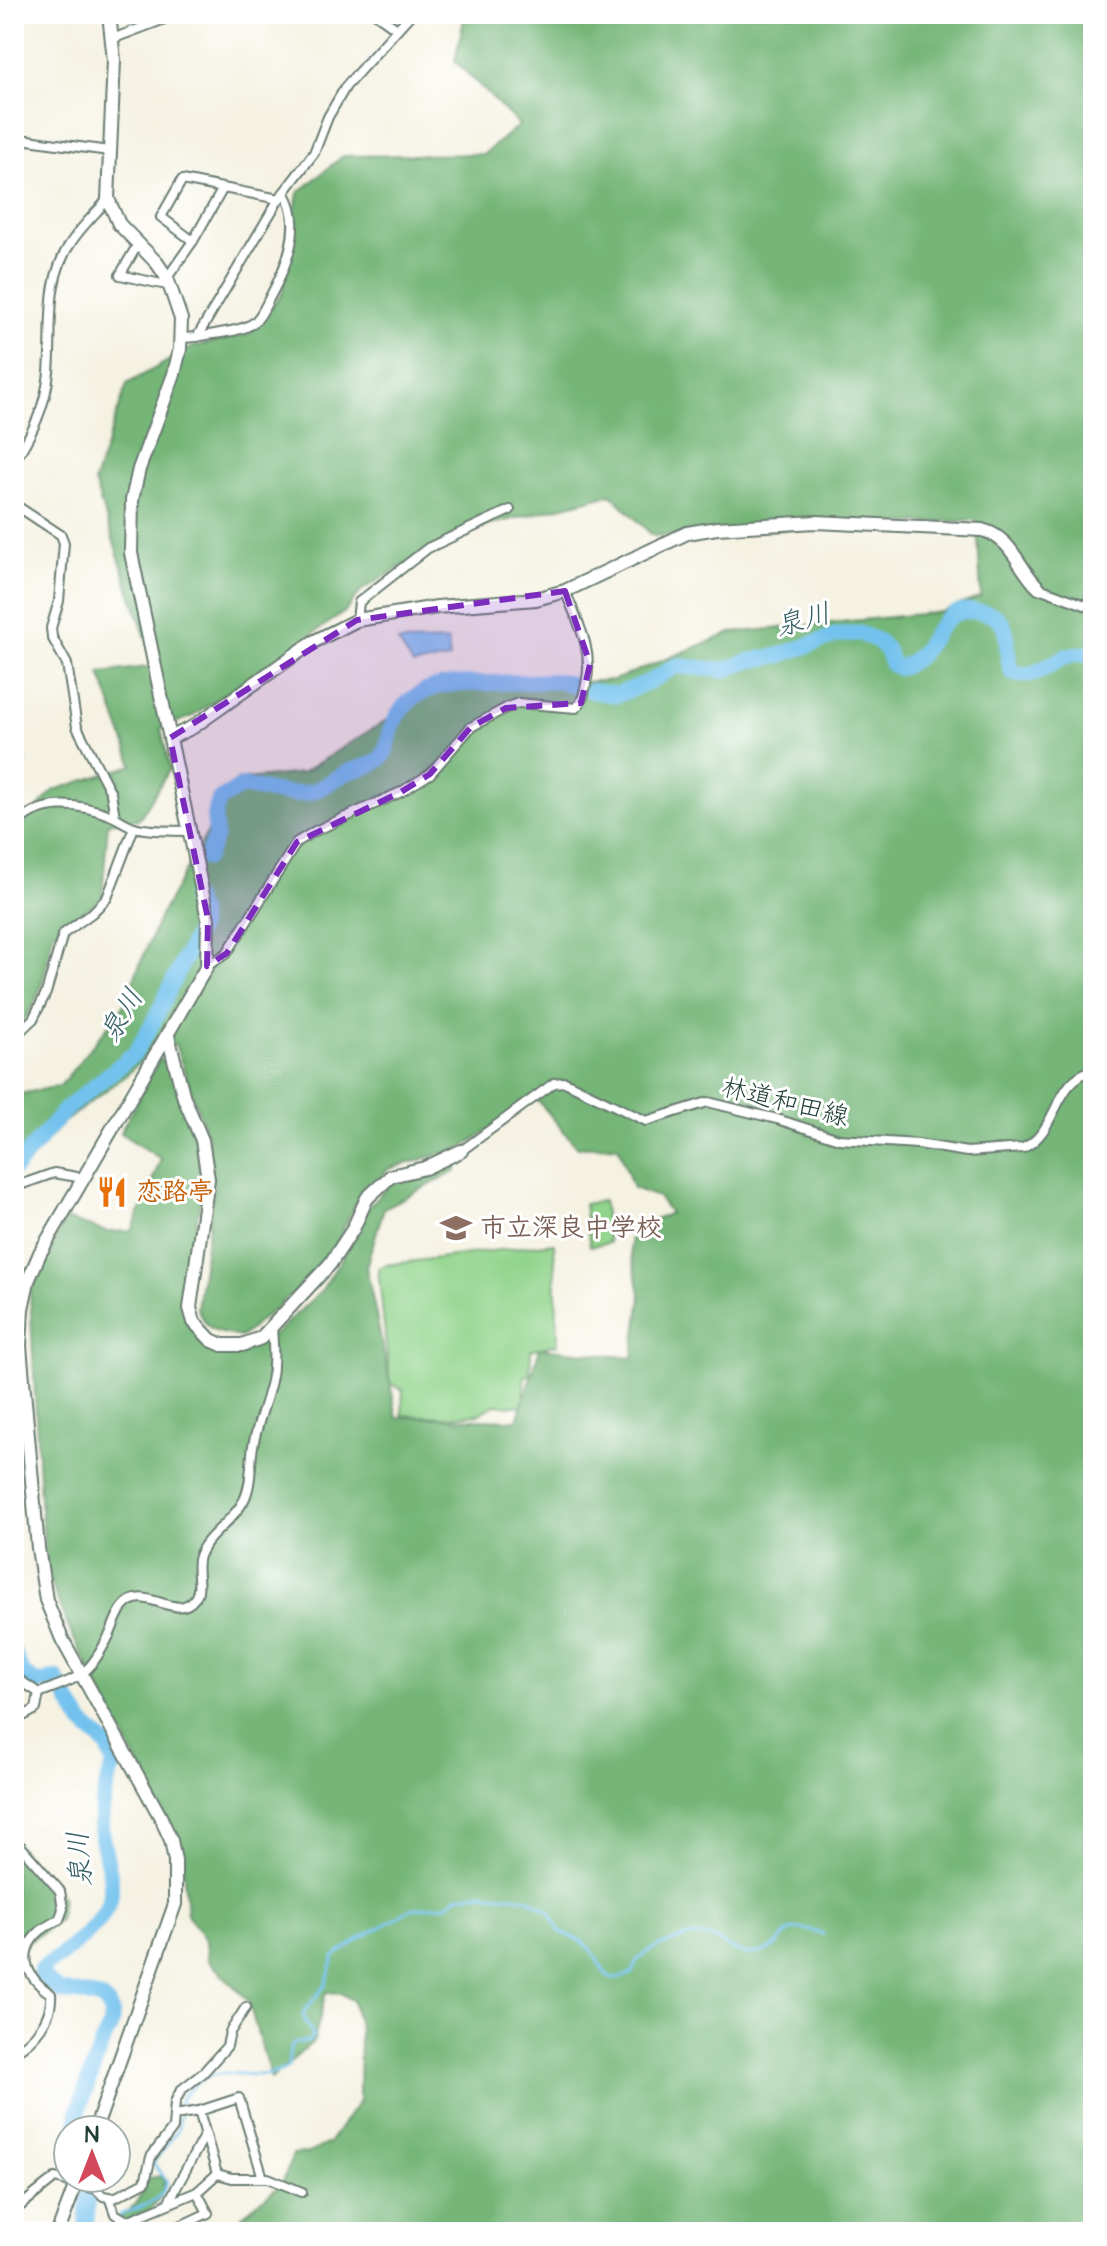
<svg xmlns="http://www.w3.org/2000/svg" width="1107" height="2246" font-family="'Architects Daughter','Klee One',sans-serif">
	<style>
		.green { fill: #91d48c; stroke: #588860; stroke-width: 2 }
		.forest { fill: #74b678; stroke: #4a7a56; stroke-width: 2 }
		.water { fill: #73c2ee; stroke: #498091; stroke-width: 2 }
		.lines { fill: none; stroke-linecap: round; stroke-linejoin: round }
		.stream { stroke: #73c2ee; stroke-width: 3 }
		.river { stroke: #73c2ee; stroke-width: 16 }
		.street-casing { stroke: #6a7c71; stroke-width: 12 }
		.secondary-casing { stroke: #6a7c71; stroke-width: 16 }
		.street { stroke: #fff; stroke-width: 8 }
		.secondary { stroke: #fff; stroke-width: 12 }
		.marked { fill: #7b2cbf; fill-opacity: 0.2; stroke: #7b2cbf; stroke-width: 6; stroke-dasharray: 16 10; stroke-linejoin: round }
		.labels { text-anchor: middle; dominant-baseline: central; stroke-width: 6; stroke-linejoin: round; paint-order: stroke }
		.street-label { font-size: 26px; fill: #1f3d34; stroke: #fff }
		.food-label { font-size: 26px; font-weight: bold; fill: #c56008; stroke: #fff; text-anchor: start }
		.education-label { font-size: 26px; font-weight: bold; fill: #785e54; stroke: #fff; text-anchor: start }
		.water-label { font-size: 28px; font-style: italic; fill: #345e62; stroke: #fff }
	</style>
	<rect width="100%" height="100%" fill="#fff"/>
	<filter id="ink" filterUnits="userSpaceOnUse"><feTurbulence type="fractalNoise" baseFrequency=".0125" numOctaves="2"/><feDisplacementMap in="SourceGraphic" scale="16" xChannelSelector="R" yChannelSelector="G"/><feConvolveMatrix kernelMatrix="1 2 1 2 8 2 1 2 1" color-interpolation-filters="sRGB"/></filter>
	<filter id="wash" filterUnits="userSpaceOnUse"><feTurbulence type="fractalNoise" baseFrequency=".006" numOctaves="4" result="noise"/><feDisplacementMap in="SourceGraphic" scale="32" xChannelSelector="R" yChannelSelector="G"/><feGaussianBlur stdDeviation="1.8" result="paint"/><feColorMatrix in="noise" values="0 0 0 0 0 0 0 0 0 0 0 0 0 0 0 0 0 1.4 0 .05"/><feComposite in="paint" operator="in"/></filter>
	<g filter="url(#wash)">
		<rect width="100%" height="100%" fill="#f5f2e2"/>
		<!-- green -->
		<g class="green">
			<path d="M603 1201 609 1243 590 1246 584 1204Z"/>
			<path d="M554 1243 558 1344 531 1350 530 1374 524 1378V1406L495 1405 479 1414 447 1417 402 1415 403 1390 390 1383 378 1268 385 1265Z"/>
		</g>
		<!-- forest -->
		<g class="forest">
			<path d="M465 14H1093V2232H228L245 2213 282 2184 293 2154 309 2153 329 2143 359 2101 360 2031 353 2001 341 1993 326 1992 314 2041 271 2079 248 2000 208 1960 206 1941 187 1914 183 1864 168 1822 70 1631 47 1574 40 1499 30 1294 65 1219 107 1232 132 1231 161 1159 120 1133 160 1058 171 1068 198 1150 203 1182 186 1292V1319L202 1344 227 1352 275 1334 321 1291 362 1226 369 1206 391 1183 457 1161V1171L384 1208 366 1267 397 1417 517 1420 540 1348 633 1358 641 1296 630 1250 631 1231 670 1213 658 1197 633 1188 618 1146 577 1147 535 1097 462 1148 388 1169 355 1204 337 1243 312 1277 241 1337C218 1333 207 1332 197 1308L214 1189 208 1138 175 1045 156 1047 126 1075 64 1122 23 1169 14 1176V1095L60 1086 121 1010 160 916 237 780 302 773 431 692 614 680 731 633 941 612 981 597 977 520 653 536 611 494 458 533 362 590 346 611 191 717 161 728 170 769 139 819 108 823 102 898 53 933C45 973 42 1002 14 1033V833L54 790 133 765 100 673 155 666 94 482 127 384 193 347 249 334 282 294 298 193 343 156 484 154 519 125 455 61Z"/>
			<path d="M14 1841 62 1897 59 1920 29 1942 14 1959Z"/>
			<path d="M160 2176 164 2181C165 2203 142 2214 132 2232H112L120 2228 121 2216 136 2204 149 2178Z"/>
		</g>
		<!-- water -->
		<path class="water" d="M448 641 450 659 413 665 398 642Z"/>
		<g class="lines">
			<!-- stream -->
			<g class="stream">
				<path d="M14 734 26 762 14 774"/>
				<path d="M14 868C22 858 22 851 17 840"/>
				<path d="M118 2232 120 2215C138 2206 162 2204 167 2182L153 2163 178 2130 181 2098C188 2092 197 2080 206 2077 232 2066 266 2085 288 2066L290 2049 294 2043 309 2041 313 2036C310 2026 304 2023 303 2013L326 1984 334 1957 359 1939 399 1917 410 1909 446 1905 458 1896 480 1893 528 1898 550 1912 560 1932C569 1936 582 1939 589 1947 604 1964 601 1989 632 1973 633 1970 635 1964 636 1962 647 1947 694 1931 711 1938 728 1945 741 1959 763 1952 791 1944 775 1918 823 1934"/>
			</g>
			<!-- river -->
			<g class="river">
				<path d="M592 691 617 695 651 681 676 666 724 670 749 661 781 655 837 635 859 633 878 641 886 649 892 664 899 668C940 653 931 603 980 612 989 613 997 615 1002 623 1011 636 1004 657 1012 672 1035 680 1047 665 1067 656 1074 653 1085 654 1093 654"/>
				<path d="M206 858 216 836 214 816 219 800 242 786C265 790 293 799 316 790 327 785 337 777 348 772 359 768 374 766 382 757 388 750 389 736 392 727 401 700 426 686 454 684L559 681 574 685"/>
				<path d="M14 1169 66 1109 135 1053 155 1019 199 928V912L193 898"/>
				<path d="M14 1653 22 1672 37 1684 56 1678 82 1723 108 1746 114 1765C106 1784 101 1804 101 1825 101 1851 118 1881 108 1905 99 1928 61 1956 41 1969V1976L61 1992 78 1993 102 1999 108 2005 112 2014 111 2025 101 2045 78 2112 79 2130"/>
				<path d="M86 2232 89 2181"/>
			</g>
		</g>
	</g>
	<g filter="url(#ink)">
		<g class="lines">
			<defs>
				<g id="street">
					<path d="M376 14 397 29"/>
					<path d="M112 39 178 14"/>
					<path d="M28 140 109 151"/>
					<path d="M193 241 161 217 182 180 279 199"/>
					<path d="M138 244 120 275 171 286"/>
					<path d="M167 278 193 241 222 190"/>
					<path d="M197 337C213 333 237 333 252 324 260 319 265 307 269 299 286 268 305 224 284 192"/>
					<path d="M182 338 197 337 279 199 314 153 328 117 346 86 411 14"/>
					<path d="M14 462C32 434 46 406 49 372 53 328 44 280 72 241 82 226 96 213 108 199"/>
					<path d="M14 504 61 535 64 543 59 601 51 628 52 637 67 664 77 727 111 793 115 817"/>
					<path d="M1039 588 1093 608"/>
					<path d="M357 620 359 602 428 548 510 510"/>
					<path d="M14 826C40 798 80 803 112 816 119 819 127 825 134 827 151 832 173 830 190 831"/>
					<path d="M207 966 227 953 297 842 315 831 401 792 430 774 471 727 506 708 518 703 576 708C583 701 584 693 586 684 594 651 578 622 565 591"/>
					<path d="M14 1037 33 1019 46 993 63 934 92 913 107 898 134 827"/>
					<path d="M461 1151 554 1083 565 1082 646 1121 708 1102 777 1119 839 1139 918 1144 967 1152 1023 1148C1058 1133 1053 1080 1093 1070"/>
					<path d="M14 1187 54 1173 83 1178"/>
					<path d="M14 1672 18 1679 39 1693"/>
					<path d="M39 1693C82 1676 88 1677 110 1634 114 1625 117 1614 123 1607 144 1581 176 1624 195 1598 203 1587 194 1569 199 1556 207 1534 233 1522 244 1500 252 1484 250 1463 253 1446 257 1424 266 1403 271 1381 275 1363 273 1345 272 1327"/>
					<path d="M14 1721 36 1709 39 1693"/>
					<path d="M14 1839 60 1891 63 1909 59 1920C19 1937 15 1970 51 1994 53 2018 34 2041 14 2052"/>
					<path d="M199 2111 239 2098 263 2178"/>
					<path d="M175 2115 199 2111 217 2174"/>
					<path d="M109 2197 115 2214 127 2221 197 2192"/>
					<path d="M168 2203 205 2134"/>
					<path d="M14 2211 55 2178 96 2189 103 2196 114 2198 145 2182 151 2157 173 2128 175 2102 181 2090 203 2073 227 2046 230 2032 246 2007"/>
					<path d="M167 2232 208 2213 197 2192 217 2174 232 2178H268L302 2192"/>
				</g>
				<g id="secondary">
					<path d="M170 738 193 727 313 642 357 620 437 607 536 599 565 591 687 533 717 528 816 522 982 530C1013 538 1018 569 1039 588"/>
					<path d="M168 1036 184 1098 202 1140 208 1179 190 1308 194 1322 211 1340 222 1345H242L261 1338 330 1264 353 1229 367 1198 391 1176 425 1168 461 1151"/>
					<path d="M95 2130 175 1904V1861L171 1840 160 1816 62 1639 46 1600 38 1548 20 1346 22 1309 28 1281 40 1253 207 966 208 919 131 553 132 500 139 469 174 374 180 349 181 319 167 278 157 263 119 224 108 199 114 60 109 14"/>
					<path d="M58 2232 78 2178"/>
				</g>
			</defs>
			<!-- street casing -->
			<use href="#street" class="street-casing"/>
			<!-- secondary casing -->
			<use href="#secondary" class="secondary-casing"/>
			<!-- street -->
			<use href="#street" class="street"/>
			<!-- secondary -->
			<use href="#secondary" class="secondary"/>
		</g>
	</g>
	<!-- marked area -->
	<path class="marked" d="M565 591 590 664 581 703 506 708 471 727 430 774 401 792 297 842 227 953 207 966 208 919 170 738 357 620Z"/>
	<!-- icons -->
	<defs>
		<symbol id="restaurant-bare" viewBox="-9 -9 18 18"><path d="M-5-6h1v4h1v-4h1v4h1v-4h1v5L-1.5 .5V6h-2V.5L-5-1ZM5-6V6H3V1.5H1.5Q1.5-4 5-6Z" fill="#e8710a" stroke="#fff" stroke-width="2.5" paint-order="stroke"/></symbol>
		<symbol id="school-bare" viewBox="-9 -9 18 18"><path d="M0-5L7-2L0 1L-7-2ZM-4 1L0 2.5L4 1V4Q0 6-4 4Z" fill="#8d6e63" stroke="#fff" stroke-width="2.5" paint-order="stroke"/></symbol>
	</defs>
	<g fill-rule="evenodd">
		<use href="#restaurant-bare" x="90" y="1170" width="44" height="44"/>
		<use href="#school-bare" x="434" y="1206" width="44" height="44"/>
	</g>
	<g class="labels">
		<!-- street labels -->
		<g class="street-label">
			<text transform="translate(785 1102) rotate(14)">林道和田線</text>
		</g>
		<!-- food labels -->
		<g class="food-label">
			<text x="136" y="1192">恋路亭</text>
		</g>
		<!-- education labels -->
		<g class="education-label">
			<text x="480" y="1228">市立深良中学校</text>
		</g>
		<!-- water labels -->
		<g class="water-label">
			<text transform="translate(803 620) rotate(-15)">泉川</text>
			<text transform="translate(122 1015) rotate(-59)">泉川</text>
			<text transform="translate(80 1859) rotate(-94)">泉川</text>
		</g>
	</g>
	<!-- margin -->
	<rect width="1107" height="2246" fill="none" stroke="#fff" stroke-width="48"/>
	<!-- north arrow -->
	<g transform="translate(92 2154)"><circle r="38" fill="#ffffff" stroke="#a5b1ae" stroke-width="2"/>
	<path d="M0-6L14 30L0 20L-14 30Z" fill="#d1495b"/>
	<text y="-12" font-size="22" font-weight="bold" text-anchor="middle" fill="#1f3d34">N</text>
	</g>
</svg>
